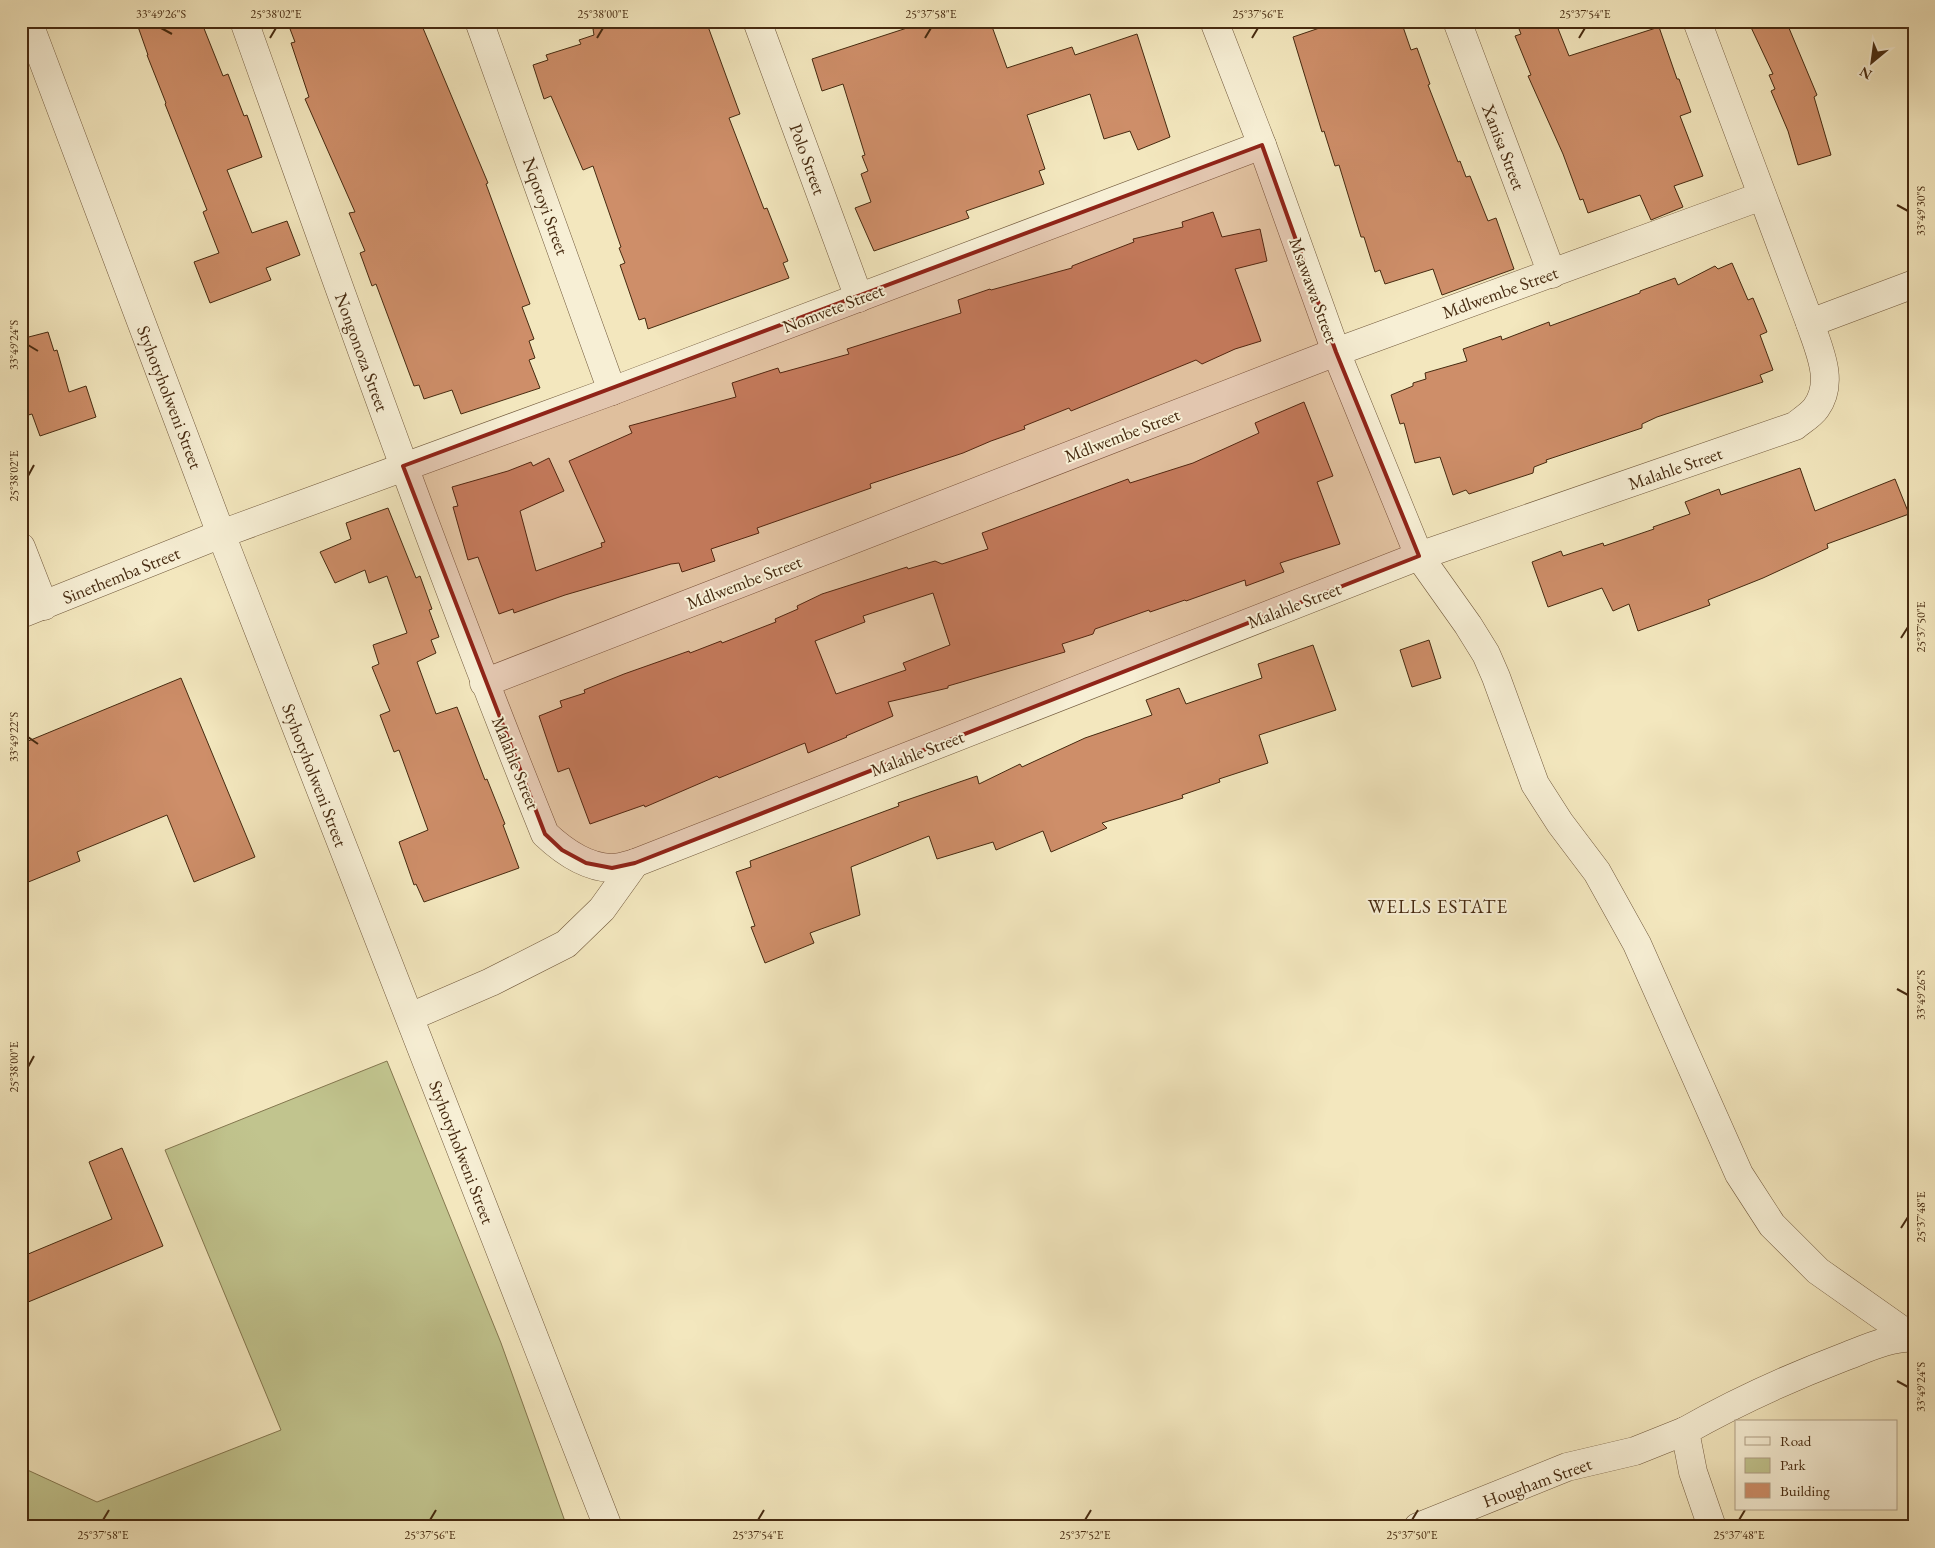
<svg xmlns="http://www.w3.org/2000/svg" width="1935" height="1548" font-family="'EB Garamond',serif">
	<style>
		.green { fill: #c1c48e; stroke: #84774f }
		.building { fill: #ce8e69; stroke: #462a10; fill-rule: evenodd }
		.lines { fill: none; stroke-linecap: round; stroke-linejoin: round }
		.minor-casing { stroke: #71593c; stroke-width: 29 }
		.minor { stroke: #f7efd5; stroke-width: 28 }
		.marked { fill: #8f2418; fill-opacity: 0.2; stroke: #8f2418; stroke-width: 4; stroke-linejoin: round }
		.ticks { fill: none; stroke: #462a10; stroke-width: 2 }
		.labels { text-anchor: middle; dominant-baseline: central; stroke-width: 4; stroke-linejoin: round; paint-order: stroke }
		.street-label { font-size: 18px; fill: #462a10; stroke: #f7efd5 }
		.neighbourhood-label { font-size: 19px; letter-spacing: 1px; fill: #462a10; stroke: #f7efd5 }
		.neatline { fill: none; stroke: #462a10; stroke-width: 2 }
		.ticks-label { font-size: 12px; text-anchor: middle; fill: #462a10 }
	</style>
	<rect width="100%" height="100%" fill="#f3e7be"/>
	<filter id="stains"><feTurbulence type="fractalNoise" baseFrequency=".004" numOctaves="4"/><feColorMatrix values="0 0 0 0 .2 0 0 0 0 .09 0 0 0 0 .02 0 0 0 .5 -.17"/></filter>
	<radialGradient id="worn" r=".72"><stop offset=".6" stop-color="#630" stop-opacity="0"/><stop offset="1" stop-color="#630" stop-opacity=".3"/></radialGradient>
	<!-- green -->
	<path class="green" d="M387 1061 501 1343 567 1527H21V1467L97 1502 281 1430 165 1150Z"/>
	<!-- building -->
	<g class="building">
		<path d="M136 21H201L223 76 228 74 244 116 247 115 262 157 227 170 252 233 287 221 300 255 266 268 271 280 210 303 194 262 219 253 203 212 207 210 165 104 166 103 147 55H148Z"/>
		<path d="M287 21H420L488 183 486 184 530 304 522 307 534 339 529 341 535 358 529 360 540 388 461 414 452 390 424 399 419 385 414 386 376 284 372 286 360 253 365 251 349 213 355 212 305 99 309 97 291 43 295 42Z"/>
		<path d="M618 21H706L740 114 729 118 764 209 767 208 788 261 783 263 789 278 648 329 645 318 639 320 620 265 625 263 619 248 621 247 593 166 583 170 551 96 544 99 533 65 548 60 546 55 581 44 579 40 594 35 593 29Z"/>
		<path d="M934 21H990L1007 68 1072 47 1075 55 1137 34 1170 137 1138 150 1130 131 1104 139 1090 94 1027 115 1045 169 1039 171 1044 184 966 211 969 218 874 251 855 208 871 202 861 174 868 171 862 156 865 155 843 84 822 91 812 59 910 27Z"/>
		<path d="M1340 21H1401L1411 50 1417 48 1430 84 1428 85 1458 162 1460 161 1466 177 1470 176 1488 221 1496 218 1514 269 1442 295 1433 269 1385 284 1380 270 1375 272 1364 237H1361L1339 165 1335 166 1324 131 1322 132 1293 37Z"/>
		<path d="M1516 21H1555L1569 56 1659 27 1677 79H1679L1691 112 1680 116 1703 176 1674 186 1683 207 1651 220 1640 195 1588 213 1583 199 1580 200 1563 154 1528 76 1531 75 1515 36 1521 34Z"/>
		<path d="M1748 21H1786L1817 95 1814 97 1831 155 1798 165 1788 131 1771 91 1775 89 1769 75 1773 74Z"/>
		<path d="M1213 212 1222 237 1260 229 1267 261 1235 269 1261 341 1235 349 1202 364 1196 360 1071 411 1069 408 1024 426 1025 429 991 441 963 453 870 484 871 488 757 528 759 533 711 549 715 561 682 572 679 563 671 564 565 595 514 613 513 609 499 614 478 557 468 560 453 507 458 506 452 487 508 471 531 462 533 466 549 458 564 491 520 511 536 571 602 547 601 543 605 542 569 461 632 433 629 426 736 397 732 383 778 368 780 373 849 354 847 349 961 313 958 300 990 289 991 290 1072 268V266L1134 242 1133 239 1183 227 1182 222Z"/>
		<path d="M1732 263 1748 300 1753 298 1767 332 1760 335 1773 370 1760 375 1763 382 1657 417 1642 424V428L1546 460 1547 462 1534 467 1533 473 1469 494 1466 490 1453 495 1440 457 1415 463 1404 423 1400 424 1391 395 1413 386V383L1426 379 1425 373 1467 361 1463 349 1501 336 1502 340 1549 322 1550 326 1640 293V291L1675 278 1678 285 1715 266 1718 269Z"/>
		<path d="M48 332 54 351 57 350 69 392 86 386 96 417 40 436 32 414 21 417V339Z"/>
		<path d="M1304 402 1333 476 1317 482 1340 544 1280 563 1284 572 1246 586 1245 580 1186 601 1185 600 1150 612 1149 610 1095 629 1093 634 1062 644 1065 652 948 686V688L888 702 893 716 846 736 847 737 808 753 805 743 719 778 717 776 645 807 644 805 590 824 569 768 558 772 539 716 562 707 560 701 585 693 584 690 624 674 689 651 690 653 721 641 722 643 776 622 775 619 798 609 797 606 822 594 907 567 908 569 935 561 942 564 988 549 982 533 1128 479 1130 483 1193 463 1259 433 1255 423ZM933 593 950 645 903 663 906 670 836 694 815 641 865 622 863 616Z"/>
		<path d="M1800 468 1815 511 1895 479 1909 514 1827 544 1828 548 1763 578 1708 600 1710 605 1638 631 1629 604 1613 611 1602 588 1548 607 1532 562 1561 551 1563 556 1603 543 1604 546 1654 529 1653 527 1690 514 1685 502 1719 489 1721 495Z"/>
		<path d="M388 508 416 578 420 576 432 609 429 610 439 637 431 640 436 653 417 662 436 714 457 707 485 780 487 779 505 824 503 825 519 868 424 902 416 884 414 885 399 842 428 830 399 750 394 752 380 715 390 711 372 667 379 664 373 645 407 633 387 576 369 583 365 570 335 583 320 552 351 539 346 523Z"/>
		<path d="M1429 640 1441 678 1412 687 1400 650Z"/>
		<path d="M1313 645 1336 710 1259 735 1268 763 1219 779 1220 782 1182 795 1183 798 1102 823 1107 828 1051 852 1043 831 996 850 993 842 937 859 929 836 851 867 860 915 810 933 814 943 765 963 751 927 755 926 736 872 751 867 750 861 899 806 898 803 977 776 979 784 1020 764 1022 767 1085 738 1152 715 1146 700 1179 688 1186 704 1262 678 1258 664Z"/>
		<path d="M181 678 255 857 194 882 167 815 77 852 80 861 21 885V744Z"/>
		<path d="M122 1148 163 1246 21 1305V1257L112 1219 89 1162Z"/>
	</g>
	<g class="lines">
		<defs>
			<g id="minor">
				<path d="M28 21 221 534 608 1527"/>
				<path d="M244 21C341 293 437 566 545 834 563 851 585 867 611 868 619 868 628 865 635 863L1419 556 1795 426C1801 421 1811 415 1816 408 1835 382 1819 350 1810 323L1697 21"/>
				<path d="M479 21 612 391"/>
				<path d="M757 21 859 298"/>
				<path d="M1214 21 1262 145 1336 352 1419 556 1468 625 1486 654 1496 677 1535 784 1560 823 1597 872 1637 944 1739 1174 1772 1225 1818 1271 1913 1338"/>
				<path d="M1457 21 1552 274"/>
				<path d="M1810 323 1914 284"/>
				<path d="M21 547 44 606"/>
				<path d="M21 614 221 534 612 391 1262 145"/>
				<path d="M484 683 1336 352 1762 196"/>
				<path d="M410 1017 491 982 566 944 602 909 635 863"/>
				<path d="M1418 1527 1567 1467 1635 1451 1685 1431"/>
				<path d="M1712 1527 1693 1472 1685 1431C1736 1402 1789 1378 1844 1357 1865 1349 1892 1336 1914 1338"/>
			</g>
		</defs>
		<!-- minor casing -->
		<use href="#minor" class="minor-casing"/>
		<!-- minor -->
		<use href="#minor" class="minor"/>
	</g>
	<!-- marked area -->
	<path class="marked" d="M1262 145 1336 352 1419 556 635 863 612 868 586 863 562 850 545 834 403 466Z"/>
	<!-- ticks -->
	<path class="ticks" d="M161 28 172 34M270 38 276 28M597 38 603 28M925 38 931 28M1252 38 1258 28M1579 38 1585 28M1897 205 1908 211M28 345 38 351M28 476 34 465M1901 638 1908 627M28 737 38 744M1897 989 1908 995M28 1067 34 1056M1901 1228 1908 1217M1897 1381 1908 1387M103 1520 109 1510M430 1520 436 1510M758 1520 764 1510M1085 1520 1091 1510M1412 1520 1418 1510M1739 1520 1745 1510"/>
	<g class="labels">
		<!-- street labels -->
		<g class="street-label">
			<text transform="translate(1504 147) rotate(69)">Xanisa Street</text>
			<text transform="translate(808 159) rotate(70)">Polo Street</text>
			<text transform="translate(546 206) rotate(70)">Nqotoyi Street</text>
			<text transform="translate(1314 290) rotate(70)">Msawawa Street</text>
			<text transform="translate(1500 292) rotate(-20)">Mdlwembe Street</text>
			<text transform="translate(833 308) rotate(-21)">Nomvete Street</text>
			<text transform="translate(362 352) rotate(70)">Nongonoza Street</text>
			<text transform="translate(170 397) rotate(69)">Styhotyholweni Street</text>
			<text transform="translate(1122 435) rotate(-21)">Mdlwembe Street</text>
			<text transform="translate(1675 468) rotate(-19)">Malahle Street</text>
			<text transform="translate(121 575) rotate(-22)">Sinethemba Street</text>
			<text transform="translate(744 582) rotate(-21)">Mdlwembe Street</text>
			<text transform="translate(1294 605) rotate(-21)">Malahle Street</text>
			<text transform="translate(917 753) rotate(-21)">Malahle Street</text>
			<text transform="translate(516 763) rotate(68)">Malahle Street</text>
			<text transform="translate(315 775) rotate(69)">Styhotyholweni Street</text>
			<text transform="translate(462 1152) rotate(69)">Styhotyholweni Street</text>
			<text transform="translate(1537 1482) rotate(-20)">Hougham Street</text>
		</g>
		<!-- neighbourhood labels -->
		<g class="neighbourhood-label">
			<text x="1438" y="906">WELLS ESTATE</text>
		</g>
	</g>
	<!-- margin -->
	<rect width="1935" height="1548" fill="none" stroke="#f3e7be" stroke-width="55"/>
	<!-- legend -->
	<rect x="1735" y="1420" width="162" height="90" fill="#f7efd5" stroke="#b0a086"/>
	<rect x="1745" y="1437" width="25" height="8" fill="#f7efd5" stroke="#b0a086"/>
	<text x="1780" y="1446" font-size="15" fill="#462a10">Road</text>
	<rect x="1745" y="1458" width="25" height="15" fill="#c1c48e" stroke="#b0a086"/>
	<text x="1780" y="1470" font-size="15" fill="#462a10">Park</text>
	<rect x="1745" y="1483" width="25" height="15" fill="#ce8e69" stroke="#b0a086"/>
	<text x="1780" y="1496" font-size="15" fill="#462a10">Building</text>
	<!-- north arrow -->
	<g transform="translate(1872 62) rotate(209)" stroke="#f7efd5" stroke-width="4" paint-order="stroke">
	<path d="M0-4L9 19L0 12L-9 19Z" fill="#462a10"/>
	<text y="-8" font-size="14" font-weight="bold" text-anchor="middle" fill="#462a10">N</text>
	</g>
	<rect x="28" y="28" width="1880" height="1492" class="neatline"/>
	<g class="ticks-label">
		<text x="161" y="18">33°49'26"S</text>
		<text x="276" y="18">25°38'02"E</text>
		<text x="603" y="18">25°38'00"E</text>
		<text x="931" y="18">25°37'58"E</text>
		<text x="1258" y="18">25°37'56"E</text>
		<text x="1585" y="18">25°37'54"E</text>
		<text transform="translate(1921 211) rotate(-90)" y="4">33°49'30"S</text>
		<text transform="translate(14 345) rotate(-90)" y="4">33°49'24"S</text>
		<text transform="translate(14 476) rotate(-90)" y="4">25°38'02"E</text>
		<text transform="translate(1921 627) rotate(-90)" y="4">25°37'50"E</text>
		<text transform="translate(14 737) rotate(-90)" y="4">33°49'22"S</text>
		<text transform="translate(1921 995) rotate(-90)" y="4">33°49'26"S</text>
		<text transform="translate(14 1067) rotate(-90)" y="4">25°38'00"E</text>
		<text transform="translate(1921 1217) rotate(-90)" y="4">25°37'48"E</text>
		<text transform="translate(1921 1387) rotate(-90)" y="4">33°49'24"S</text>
		<text x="103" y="1539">25°37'58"E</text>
		<text x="430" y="1539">25°37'56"E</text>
		<text x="758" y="1539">25°37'54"E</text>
		<text x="1085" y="1539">25°37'52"E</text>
		<text x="1412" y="1539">25°37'50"E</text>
		<text x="1739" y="1539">25°37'48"E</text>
	</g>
	<rect width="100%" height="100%" filter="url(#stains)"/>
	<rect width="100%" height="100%" fill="url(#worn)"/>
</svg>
